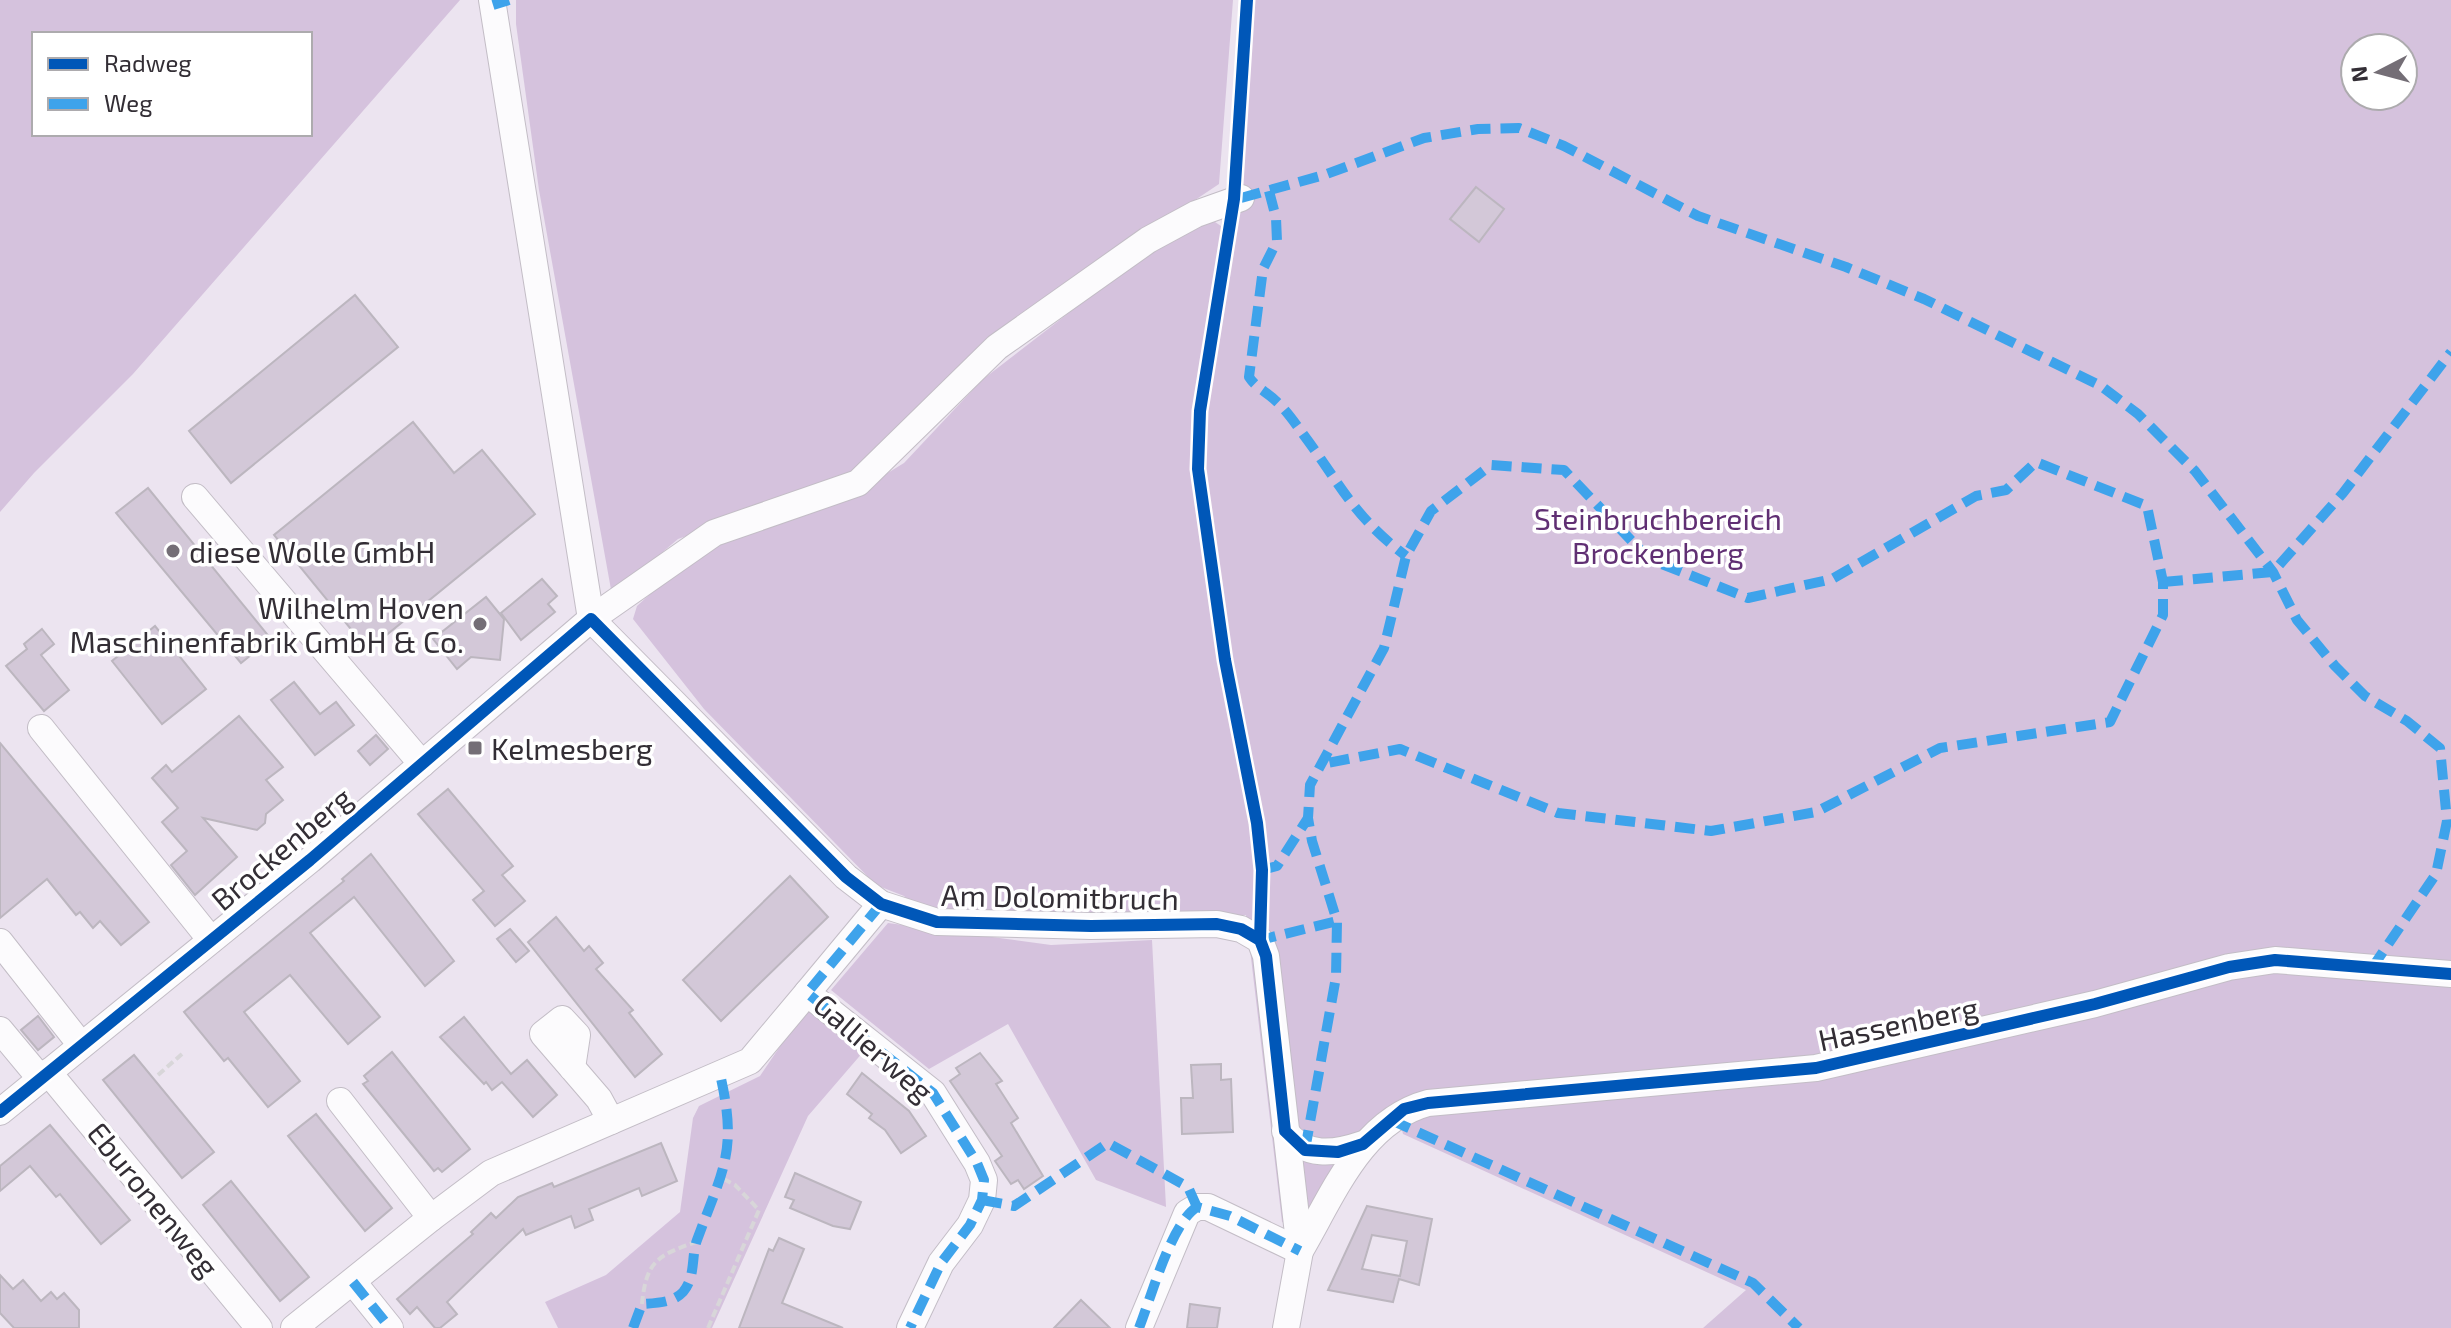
<svg xmlns="http://www.w3.org/2000/svg" width="2451" height="1328" font-family="'Exo 2',sans-serif">
	<style>
		.green { fill: #d5c2dd; fill-rule: evenodd }
		.building { fill: #d3c8d8; stroke: #bcb6bf; stroke-width: 2; fill-rule: evenodd }
		.lines { fill: none; stroke-linecap: round; stroke-linejoin: round }
		.minor-casing { stroke: #c3bdc6; stroke-width: 28 }
		.path { stroke: #d8d6d9; stroke-width: 4; stroke-dasharray: 8 4; stroke-linecap: butt }
		.minor { stroke: #fcfbfd; stroke-width: 26 }
		.quiet { stroke: #3ea3eb; stroke-width: 10; stroke-dasharray: 20 10; stroke-linecap: butt }
		.cycleway-casing { stroke: #fff; stroke-width: 17 }
		.cycleway { stroke: #0057b8; stroke-width: 12 }
		.poi-dot { fill: #746e76; stroke: #fff; stroke-width: 3 }
		.labels { text-anchor: middle; dominant-baseline: central; stroke-width: 7; stroke-linejoin: round; paint-order: stroke }
		.park-label { font-size: 30px; fill: #602f73; stroke: #fff }
		.poi-label { font-size: 30px; fill: #332e35; stroke: #fff; text-anchor: start }
		.street-label { font-size: 30px; fill: #332e35; stroke: #fff }
	</style>
	<rect width="100%" height="100%" fill="#ece4f0"/>
	<!-- green -->
	<g class="green">
		<path d="M0 0H460L133 374 34 473 0 512ZM34 34H310V134H34Z"/>
		<path d="M516 0H1233L1219 184 1089 271 851 478 678 539 612 595 539 190 516 24Z"/>
		<path d="M1242 0H2451V1328H1703L1746 1290 1403 1134 1395 1102 1387 1107 1297 1229 1282 1222 1246 915 977 919 915 908 904 896 876 885 704 709 633 619 637 606 696 552 855 493 904 463 982 380 1154 247 1209 218 1221 226 1238 99ZM2355 48H2403V96H2355Z"/>
		<path d="M888 923 1051 945 1152 940 1166 1207 1096 1180 1008 1024 929 1069 831 990Z"/>
		<path d="M808 1005 864 1051 808 1116 712 1328H558L545 1302 606 1275 680 1212 693 1118 699 1106 760 1076Z"/>
	</g>
	<!-- building -->
	<g class="building">
		<path d="M1476 187 1504 209 1479 242 1450 219Z"/>
		<path d="M355 295 398 347 231 483 189 431Z"/>
		<path d="M413 422 454 473 482 450 535 514 368 650 274 535Z"/>
		<path d="M148 488 271 639 241 663 116 513Z"/>
		<path d="M542 579 557 596 548 604 555 612 521 640 501 613Z"/>
		<path d="M486 597 504 619 500 660 471 657 457 669 433 639Z"/>
		<path d="M155 626 206 689 162 724 112 661Z"/>
		<path d="M42 629 54 644 41 655 69 690 44 711 6 666 27 649 24 644Z"/>
		<path d="M294 682 320 714 336 702 354 725 315 755 271 700Z"/>
		<path d="M239 716 283 767 266 780 283 800 266 814 265 823 257 830 203 818 237 857 195 895 171 865 187 851 162 822 178 808 152 778 166 765 172 772Z"/>
		<path d="M376 735 388 749 370 765 358 751Z"/>
		<path d="M0 743 149 922 121 945 100 921 93 928 80 912 76 915 47 879 0 918Z"/>
		<path d="M448 789 513 866 502 875 525 901 495 926 473 900 484 891 418 814Z"/>
		<path d="M371 854 454 961 425 986 354 897 310 933 380 1017 348 1044 290 975 244 1012 300 1081 268 1107 228 1058 224 1061 184 1012 344 881 342 879Z"/>
		<path d="M790 876 828 917 721 1021 683 980Z"/>
		<path d="M556 917 584 951 589 946 603 963 596 969 633 1010 629 1013 662 1054 635 1077 528 942Z"/>
		<path d="M510 929 529 951 516 962 497 939Z"/>
		<path d="M38 1016 54 1037 38 1050 21 1030Z"/>
		<path d="M464 1017 511 1074 527 1060 557 1095 533 1117 502 1082 492 1090 486 1082 484 1084 440 1037Z"/>
		<path d="M392 1052 470 1149 442 1172 438 1168 434 1171 363 1084 368 1081 364 1076Z"/>
		<path d="M980 1053 1002 1081 996 1084 1018 1118 1011 1123 1043 1176 1024 1189 1018 1180 1011 1184 995 1161 1002 1156 950 1081 960 1074 956 1068Z"/>
		<path d="M134 1055 214 1152 182 1178 103 1080Z"/>
		<path d="M1221 1064V1080L1231 1079 1233 1132 1182 1134 1181 1098H1193L1191 1065Z"/>
		<path d="M862 1073 909 1111 926 1136 901 1153 885 1130 869 1118 872 1114 847 1094Z"/>
		<path d="M316 1114 392 1208 365 1231 288 1136Z"/>
		<path d="M50 1125 130 1220 101 1244 60 1194 56 1197 30 1166 0 1191V1166Z"/>
		<path d="M661 1143 677 1181 642 1196 639 1188 589 1209 593 1220 575 1228 571 1216 526 1235 523 1229 447 1302 457 1314 440 1328H435L417 1307 410 1314 397 1299 473 1234 471 1232 491 1213 496 1218 518 1197 552 1183 554 1187Z"/>
		<path d="M795 1173 861 1202 850 1229 833 1226 790 1208 794 1200 785 1197Z"/>
		<path d="M231 1181 309 1277 280 1301 203 1205Z"/>
		<path d="M1367 1206 1432 1219 1419 1285 1399 1279 1393 1302 1328 1290ZM1372 1235 1407 1241 1400 1276 1362 1269Z"/>
		<path d="M779 1238 804 1249 782 1303 843 1328H739L769 1249 773 1251Z"/>
		<path d="M0 1275 13 1289 23 1280 41 1301 51 1292 57 1299 64 1293 79 1310V1328H14L0 1313Z"/>
		<path d="M1081 1300 1110 1328H1054Z"/>
		<path d="M1190 1304 1220 1308 1217 1328H1187Z"/>
	</g>
	<g class="lines">
		<defs>
			<g id="minor">
				<path d="M492 0 591 619"/>
				<path d="M195 497 422 764"/>
				<path d="M591 619 846 877 881 904 937 922 1091 926 1217 924 1241 929 1260 940 1266 956 1300 1251 1286 1328"/>
				<path d="M41 728 211 940"/>
				<path d="M881 904 807 993 933 1093 977 1163 984 1180 982 1200 970 1225 941 1263 910 1328"/>
				<path d="M0 942 81 1045"/>
				<path d="M0 1030 40 1078"/>
				<path d="M572 1068 577 1035 562 1019 543 1034 599 1099 611 1121"/>
				<path d="M48 1072 259 1328"/>
				<path d="M0 1112 310 860 591 619 714 533 858 483 997 347 1148 240 1196 214 1241 198"/>
				<path d="M1285 1131C1305 1158 1334 1154 1363 1144"/>
				<path d="M431 1218 491 1173 750 1061 807 993"/>
				<path d="M353 1282 390 1328"/>
				<path d="M294 1328 431 1218 340 1101"/>
				<path d="M1139 1328 1187 1213 1197 1207H1208L1300 1251C1333 1195 1361 1121 1428 1103L1816 1068 2095 1004 2229 967 2275 960 2451 974"/>
			</g>
		</defs>
		<!-- minor casing -->
		<use href="#minor" class="minor-casing"/>
		<!-- path -->
		<g class="path">
			<path d="M158 1075 182 1054"/>
			<path d="M642 1304C646 1261 658 1255 696 1242"/>
			<path d="M708 1328 759 1210 735 1185 722 1178"/>
		</g>
		<!-- minor -->
		<use href="#minor" class="minor"/>
		<!-- quiet -->
		<g class="quiet">
			<path d="M493 5 509 0"/>
			<path d="M1269 191 1276 218 1277 241 1263 269 1249 377C1257 389 1266 391 1276 401 1286 410 1295 423 1303 434 1341 485 1353 516 1406 556"/>
			<path d="M1241 198 1324 175 1424 138 1478 129 1519 128 1564 146 1698 216 1846 267 1924 299 2101 386 2138 414 2195 471 2273 572 2297 620 2335 666 2365 696 2407 721 2440 748 2447 821 2436 874 2374 965"/>
			<path d="M2163 582 2273 572 2343 493 2451 352"/>
			<path d="M1262 870 1277 866 1308 818"/>
			<path d="M881 904 807 993 933 1093 977 1163 984 1180 982 1200 970 1225 941 1263 910 1328"/>
			<path d="M1260 936V940L1337 921"/>
			<path d="M1391 1120 1753 1283 1799 1328"/>
			<path d="M1305 1150 1336 977 1337 921 1312 841 1308 818 1310 785 1384 648 1406 556 1431 511 1491 465 1564 470 1649 559 1748 598 1832 579 1976 496 2006 490 2036 462 2147 506 2163 582V615L2110 722 1940 748 1816 812 1711 831 1558 813 1400 749 1322 764"/>
			<path d="M982 1200 1014 1206 1108 1143 1188 1187 1197 1207"/>
			<path d="M353 1282 390 1328"/>
			<path d="M633 1328 642 1304C656 1303 673 1303 683 1292 696 1277 691 1256 697 1240 723 1169 738 1152 720 1074"/>
			<path d="M1139 1328C1151 1298 1171 1223 1197 1207L1230 1216 1300 1251"/>
		</g>
		<defs>
			<g id="cycleway">
				<path d="M1247 0 1234 199 1200 411 1198 469 1225 660 1257 823 1262 870 1260 940"/>
				<path d="M0 1112 310 860 591 619 846 877 881 904 937 922 1091 926 1217 924 1241 929 1260 940 1266 956 1285 1131 1305 1150 1338 1152 1363 1144 1404 1109 1428 1103 1816 1068 2095 1004 2229 967 2275 960 2451 974"/>
			</g>
		</defs>
		<!-- cycleway casing -->
		<use href="#cycleway" class="cycleway-casing"/>
		<!-- cycleway -->
		<use href="#cycleway" class="cycleway"/>
	</g>
	<!-- markers -->
	<g class="poi-dot">
		<circle cx="173" cy="551" r="8"/>
		<circle cx="480" cy="624" r="8"/>
		<rect x="467" y="740" width="16" height="16" rx="4"/>
	</g>
	<g class="labels">
		<!-- park labels -->
		<g class="park-label">
			<text x="1658" y="518">Steinbruchbereich<tspan x="1658" dy="34">Brockenberg</tspan></text>
		</g>
		<!-- poi labels -->
		<g class="poi-label">
			<text x="189" y="551">diese Wolle GmbH</text>
			<text x="464" y="607" text-anchor="end">Wilhelm Hoven<tspan x="464" dy="34">Maschinenfabrik GmbH &amp; Co.</tspan></text>
			<text x="491" y="748">Kelmesberg</text>
		</g>
		<!-- street labels -->
		<g class="street-label">
			<text transform="translate(281 848) rotate(-40)">Brockenberg</text>
			<text transform="translate(1060 896) rotate(1)">Am Dolomitbruch</text>
			<text transform="translate(1898 1023) rotate(-12)">Hassenberg</text>
			<text transform="translate(874 1047) rotate(41)">Gallierweg</text>
			<text transform="translate(154 1199) rotate(51)">Eburonenweg</text>
		</g>
	</g>
	<!-- legend -->
	<rect x="32" y="32" width="280" height="104" fill="#ffffff" stroke="#adabae" stroke-width="2"/>
	<rect x="48" y="58" width="40" height="12" fill="#0057b8" stroke="#adabae" stroke-width="2"/>
	<text x="104" y="72" font-size="24" fill="#332e35">Radweg</text>
	<rect x="48" y="98" width="40" height="12" fill="#3ea3eb" stroke="#adabae" stroke-width="2"/>
	<text x="104" y="112" font-size="24" fill="#332e35">Weg</text>
	<!-- north arrow -->
	<g transform="translate(2379 72) rotate(264)"><circle r="38" fill="#ffffff" stroke="#adabae" stroke-width="2"/>
	<path d="M0-6L14 30L0 20L-14 30Z" fill="#746e76"/>
	<text y="-12" font-size="22" font-weight="bold" text-anchor="middle" fill="#332e35">N</text>
	</g>
</svg>
